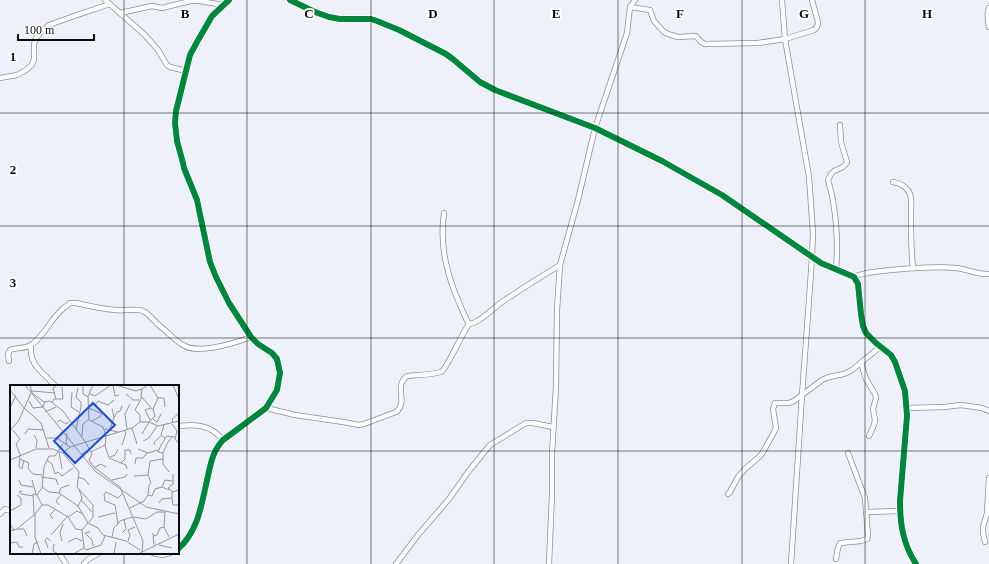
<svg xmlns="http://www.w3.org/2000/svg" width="989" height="564" font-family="'Times New Roman',serif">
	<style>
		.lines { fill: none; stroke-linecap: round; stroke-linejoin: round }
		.minor-casing { stroke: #8d8f93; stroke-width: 6 }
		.minor { stroke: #fcfdfe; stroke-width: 4.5 }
		.cycleway-casing { stroke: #fff; stroke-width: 8 }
		.cycleway { stroke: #00873e; stroke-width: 6 }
		.grid { fill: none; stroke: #0b0b0b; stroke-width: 1; stroke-opacity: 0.55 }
		.inset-road { fill: none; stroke: #93959a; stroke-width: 1 }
		.view { fill: #1d4ed8; fill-opacity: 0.15; stroke: #1d4ed8; stroke-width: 2 }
		.inset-edge { fill: none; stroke: #0b0b0b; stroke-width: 2 }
		.grid-label { font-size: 13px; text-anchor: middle; font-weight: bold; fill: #0b0b0b; stroke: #fff; stroke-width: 4; stroke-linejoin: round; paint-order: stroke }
	</style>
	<rect width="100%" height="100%" fill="#eef1fa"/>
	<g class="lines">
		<defs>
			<g id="minor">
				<path d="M105 0 145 35 158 50 167 65 170 67 186 71"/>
				<path d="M290 0 315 12 329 17 340 19H371L377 21 399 30 446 54 454 60 480 82 495 90 595 128 662 161 722 195 821 263 854 277 858 284 861 314 863 326 866 333 876 343 891 355 895 362 905 391 907 416 900 501C900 524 903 544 916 564"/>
				<path d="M782 0 785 39 809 177 813 233 812 257 808 314 802 395 791 564"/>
				<path d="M630 7 650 10 654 21 664 32 671 35 678 37 696 36 701 42 705 44 758 43 785 39 814 30C817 28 818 26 818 22L812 0"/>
				<path d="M989 8C986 15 988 20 989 27"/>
				<path d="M120 13 152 6 162 8 190 1H200L223 5"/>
				<path d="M0 78 17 75 26 70 32 65 34 59V44L36 38 41 32 49 25 77 15 110 4"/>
				<path d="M893 182C900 183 907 187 910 194 912 201 911 209 911 216 911 233 911 251 913 268"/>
				<path d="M444 213C440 242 445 266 455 293 460 304 463 314 469 324"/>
				<path d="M836 270C838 247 837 224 833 201 832 194 830 187 828 180L831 174 834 171 843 167 845 165 847 162 841 142 840 125"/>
				<path d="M854 277C866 271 878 272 891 270 912 268 934 266 956 268 967 269 977 275 989 274"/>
				<path d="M31 345C29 367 43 371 55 386"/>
				<path d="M9 361 8 354 10 350C17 347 25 349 31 345 45 336 51 317 65 307 65 307 70 304 70 303 72 303 74 303 76 303 89 306 102 309 116 310 123 311 136 308 143 311 147 312 157 324 161 327 169 333 176 342 185 346 200 354 235 343 251 337"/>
				<path d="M861 363 866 379 875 394 876 398 873 409 875 420 874 425 869 436"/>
				<path d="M266 408 295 415 343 422 359 425 364 424 396 412C409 402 393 387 407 376 417 375 431 375 441 372 447 369 462 333 469 324 480 323 495 306 505 300 523 288 542 276 560 265"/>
				<path d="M907 408 944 407 961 405 982 408 989 411"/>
				<path d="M178 426C190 425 203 424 213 431 217 433 220 437 223 440"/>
				<path d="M728 494 730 492 738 477 745 469 760 456 763 452 773 434 776 428 773 409 775 403H789L794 401 822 380 829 377 844 374 852 370 880 347"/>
				<path d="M866 512 900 511"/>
				<path d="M0 514 5 509 11 511"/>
				<path d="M985 542 983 533V527L987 513 989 478"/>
				<path d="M178 549C199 531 202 501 208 476 211 462 213 451 223 440L266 408 277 390 280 373 277 359 272 353 258 344 251 337 229 303 216 277 210 262 197 200 184 168 183 163 177 141 175 123 176 111 190 55 197 42 212 16 229 0"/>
				<path d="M59 553 66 564"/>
				<path d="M153 553 162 555 170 553"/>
				<path d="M836 559 838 548 840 543 861 541 867 539 868 536 865 498 848 453"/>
				<path d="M84 564 87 560 99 553"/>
				<path d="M396 564 418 535 449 499 468 472 490 445 526 423H533L553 427"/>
				<path d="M549 564 552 495V453L556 387 557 310 560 265 578 200 595 128 627 33 630 7 635 0"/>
			</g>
		</defs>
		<!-- minor casing -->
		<use href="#minor" class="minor-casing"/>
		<!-- minor -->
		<use href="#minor" class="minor"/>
		<defs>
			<g id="cycleway">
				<path d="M290 0 315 12 329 17 340 19H371L377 21 399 30 446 54 454 60 480 82 495 90 595 128 662 161 722 195 821 263 854 277 858 284 861 314 863 326 866 333 876 343 891 355 895 362 905 391 907 416 900 501C900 524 903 544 916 564"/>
				<path d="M178 549C199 531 202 501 208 476 211 462 213 451 223 440L266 408 277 390 280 373 277 359 272 353 258 344 251 337 229 303 216 277 210 262 197 200 184 168 183 163 177 141 175 123 176 111 190 55 197 42 212 16 229 0"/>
			</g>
		</defs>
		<!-- cycleway casing -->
		<use href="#cycleway" class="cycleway-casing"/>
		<!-- cycleway -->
		<use href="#cycleway" class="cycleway"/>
	</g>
	<!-- grid -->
	<path class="grid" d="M124 0V386M247 0V564M371 0V564M494 0V564M618 0V564M742 0V564M865 0V564M0 113H989M0 226H989M0 338H989M0 451H11M178 451H989M124 553V564"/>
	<!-- overview -->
	<g transform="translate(10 385)">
		<rect width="169" height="169" fill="#eef1fa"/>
		<path class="inset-road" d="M15 0 85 86 136 122 169 129M20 0 22 8 34 17 40 16 53 26 76 58 82 69 79 75 84 82 110 102 133 156 132 167M73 0V9L78 12M83 0 78 11 79 35 93 42 96 51M103 0 105 11 109 10M106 0 126 6 132 4M138 0 132 4 131 11 143 25M163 0 169 14M0 5 14 23M22 6 45 8M62 7 61 22 69 27M80 9 85 11 101 0M116 9 123 15H129M148 13H154L155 22M46 14 43 3 47 0M19 16 23 23 33 22 35 17M42 18 44 14H53L52 2M80 20H85L88 16 98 20 104 15M0 23 6 10M14 23 31 38 39 63M79 23 90 28M35 27 46 22M104 33 107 27 110 26 112 21M143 34 147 37 151 29M140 35 135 25 141 23M82 36 91 31V26M47 37 50 35 56 39 59 37M130 37V30L125 25 132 12M139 37 145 31 143 24 148 13 140 0M163 38 162 34 169 28M162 39 167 46 165 54 169 59M154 40 151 50 155 53M122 43 127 59M66 44 71 22V17L66 12 68 3M95 44 108 47M100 44 104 32 102 24M117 44 115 29 120 19M3 45 10 54 6 59 10 69 9 82 12 84 14 75M0 46 9 35 21 8M15 49 18 44 34 45M132 49 139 37M24 50 27 55 26 63M72 51 73 39 79 34M96 51 95 61 99 73 116 80 117 84M37 53H47L60 62 122 43 130 37H139L148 41 169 36M133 56 139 53 147 41M56 60 57 48M112 60 116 48 114 45M145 60 144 57 151 51M128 64 138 68 148 65M49 67 52 84M81 67 95 60M53 68 69 87 67 102 83 120V132L79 137M153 68 148 67 151 60 157 51 162 52M74 72 72 69 80 64M100 72 105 70 108 64M10 74 19 78 18 83 23 89 32 90M0 75 26 64H43L53 68 60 62M37 75 42 79 45 89 48 87 52 91 63 83M111 78 115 74V65H120L121 69M125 79 126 73H133L137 68M84 83 91 79 96 82M159 87 153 79V68L158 57 163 51 165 53M163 89V99L158 103 163 107 169 105M124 91 138 90M31 92 46 94 48 100M68 92 74 94 79 100M9 95 11 100 23 102M22 95 26 109M102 95 115 92 117 89M32 102 39 107 49 108 68 121M69 104 72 113 68 121 78 138M159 105 152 102 155 95 162 96M12 106 9 107 11 109 23 111M49 108 51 103 59 100M138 110 142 111 145 104 152 102M162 113 163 120H168M71 115 82 127M149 118 152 114 162 113V106M32 120 27 110 32 103 34 82 39 71H45L53 59M49 120 46 116 51 109M120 123 134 116 138 110 139 100 141 98 138 90 140 76 153 74M0 126 11 120V113L7 110M24 129 23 109 27 110M25 129 32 120H38L58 132 66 144 72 145 78 138 88 143 93 150 116 156 130 165M58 132 67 126 73 129M88 132 105 128M123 132 136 134 147 127H155L154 142 159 152M0 134 1 141 4 145M43 134 40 130 45 125M108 139 105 120 95 116 94 110 96 107 108 113 112 109M7 144H14L17 151M0 146 7 144 25 129V152L31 169M80 147 75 148 82 155 83 161M112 148 116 144 114 134M143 148 144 160M41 150 57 132M143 151 147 150 150 143 154 142M102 152 104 143 110 136 122 132M52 156 50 148 53 139M118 156 120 150 118 145 125 142M58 157 66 153 72 156M0 158 7 157 9 162H13M44 159 43 166 48 169M149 160 162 163M38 163 35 155 37 153 41 156M74 163 76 165 91 160 95 151M22 169 24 159 28 157M63 169 74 163 72 145M104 169 106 157M128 169 169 149"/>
		<path class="view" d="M83 18 105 40 65 78 44 56Z"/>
		<rect width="169" height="169" class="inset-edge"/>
	</g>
	<g class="grid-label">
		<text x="185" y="18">B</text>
		<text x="309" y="18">C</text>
		<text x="433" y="18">D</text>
		<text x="556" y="18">E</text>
		<text x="680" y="18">F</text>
		<text x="804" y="18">G</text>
		<text x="927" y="18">H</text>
		<text x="13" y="61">1</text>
		<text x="13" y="174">2</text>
		<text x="13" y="287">3</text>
	</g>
	<!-- scale -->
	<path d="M18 34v6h76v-6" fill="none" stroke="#0b0b0b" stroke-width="2"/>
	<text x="24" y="34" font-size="12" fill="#0b0b0b" stroke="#ffffff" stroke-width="3" paint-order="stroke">100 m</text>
</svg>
